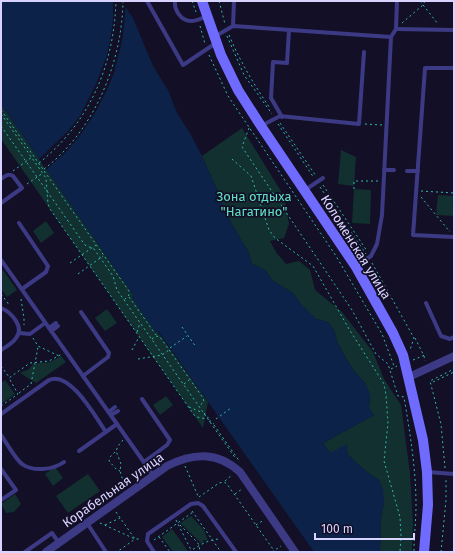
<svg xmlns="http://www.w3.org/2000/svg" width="455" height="553" font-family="'Fira Sans',sans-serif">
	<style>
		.green { fill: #12302f }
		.water { fill: #0c2248 }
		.pier { fill: #130f26 }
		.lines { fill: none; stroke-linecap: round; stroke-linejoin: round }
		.path { stroke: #2fb8b0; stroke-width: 1; stroke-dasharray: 2 3; stroke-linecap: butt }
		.lane { stroke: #3d3a85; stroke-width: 4 }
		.street { stroke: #3d3a85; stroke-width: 8 }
		.secondary { stroke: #6f6bff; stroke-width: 10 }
		.labels { text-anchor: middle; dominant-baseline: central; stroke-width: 3.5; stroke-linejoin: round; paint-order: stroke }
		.park-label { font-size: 13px; fill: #5fe0c0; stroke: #130f26 }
		.street-label { font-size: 13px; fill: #d9d4ff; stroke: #130f26 }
	</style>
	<rect width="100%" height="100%" fill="#130f26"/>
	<!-- green -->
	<g class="green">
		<path d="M1 104 134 296 132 297 156 332 157 331 208 402 203 428 1 139Z"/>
		<path d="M242 128 284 196 289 224 284 238 270 241 276 252 286 264 299 261 310 270 315 290 342 312 373 352 384 379 401 405 410 473 413 525 412 552H380L381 519 384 502 379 480 367 472 348 455 330 453 323 443 374 415 369 408 370 396 366 384 354 371 346 358 338 344 334 330 328 322 316 319 300 303 293 293 273 281 265 270 252 264 249 253 225 212 219 194 202 156Z"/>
		<path d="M341 150 356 157 354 186 338 184Z"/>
		<path d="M354 189 371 190 370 224 352 223Z"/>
		<path d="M438 195 454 196V216L436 215Z"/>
		<path d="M46 221 54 233 41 243 33 231Z"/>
		<path d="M3 270 17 290 7 297 1 289V271Z"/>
		<path d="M107 309 117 323 105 331 95 318Z"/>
		<path d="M61 356 66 362 36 383 20 373 29 369 33 364 50 362Z"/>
		<path d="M5 380 15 394 1 404V383Z"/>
		<path d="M166 396 173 405 160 415 153 405Z"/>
		<path d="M55 467 63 478 53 486 45 474Z"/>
		<path d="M88 474 100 491 68 513 56 496Z"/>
		<path d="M15 494 21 504 14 512 6 513 1 504Z"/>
		<path d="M191 516 204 530 208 541 204 540 202 544 180 523Z"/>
		<path d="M172 529 188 551 187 552H173L162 537Z"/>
	</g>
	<!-- water -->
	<path class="water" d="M1 1 122 2 133 18 153 66 168 90 177 113 191 135 202 156 219 194 225 212 249 253 252 264 265 270 273 281 293 293 300 303 316 319 328 322 334 330 338 344 346 358 354 371 366 384 370 396 369 408 374 415 323 443 330 453 347 444 348 455 367 472 379 480 383 489 384 502 381 519 380 552H314L158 331 155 332 132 298 134 296 1 104Z"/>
	<!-- pier -->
	<path class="pier" d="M113 1H124L126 3 124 26 122 41 114 73 107 90 94 115 78 138 67 151 46 170 39 159 68 131 80 116 96 84 107 55 111 36 113 19Z"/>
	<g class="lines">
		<!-- path -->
		<g class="path">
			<path d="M192 1 196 12"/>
			<path d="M219 1 225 24"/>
			<path d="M420 1 438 24"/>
			<path d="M402 23 423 5 425 1"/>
			<path d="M200 26 205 44"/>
			<path d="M229 35C240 61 254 85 270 108"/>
			<path d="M227 36 244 75 272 114"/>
			<path d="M209 55 228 96 336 256 382 334 394 366"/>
			<path d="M1 110 129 291V295L124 300"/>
			<path d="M1 114 46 178 48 204 50 209 194 415 197 417 207 419"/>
			<path d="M280 123 316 176"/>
			<path d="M278 124 314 178"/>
			<path d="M365 124 382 125"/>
			<path d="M1 126 85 245 94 249 113 276 117 290 236 459"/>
			<path d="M249 128 242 147 352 310 376 354 388 364 398 396 404 397C410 433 416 469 416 505 416 521 414 536 414 552"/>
			<path d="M232 159 251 176 269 230 275 238 313 266 349 329 384 384 386 395 388 423 384 461 400 517 401 536 400 552"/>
			<path d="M39 163C90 122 114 65 116 1"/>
			<path d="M44 169C94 131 122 63 123 1"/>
			<path d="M13 171 32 157"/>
			<path d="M27 184 43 173"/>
			<path d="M323 185 367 251"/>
			<path d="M320 187 366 254"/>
			<path d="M354 189V181H378"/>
			<path d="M421 191 454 193"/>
			<path d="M421 197 450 232"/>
			<path d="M70 263 96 245"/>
			<path d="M372 263 414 338 410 350"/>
			<path d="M78 274 103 256"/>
			<path d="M1 294 10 306"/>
			<path d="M129 297 156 335"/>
			<path d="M21 299 24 318V325"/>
			<path d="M182 327 196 347"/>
			<path d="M137 332 140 323"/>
			<path d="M33 338 38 346 59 356"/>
			<path d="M415 338 424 356 425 361"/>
			<path d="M152 339 156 336 160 337 203 398 204 402 199 406"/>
			<path d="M170 348 187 336"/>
			<path d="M132 350 139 337"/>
			<path d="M138 359 162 355 169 350"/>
			<path d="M413 360 427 354"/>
			<path d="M1 366 9 377"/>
			<path d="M391 369 397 366"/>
			<path d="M433 382 454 372"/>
			<path d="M184 384 189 380"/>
			<path d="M19 393 31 384 38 347"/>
			<path d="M1 406 18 394 9 378 30 363 49 361 62 354"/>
			<path d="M189 407 201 412"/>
			<path d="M204 413 211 421"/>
			<path d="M216 419 231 408"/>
			<path d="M209 421 214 424"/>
			<path d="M214 425 240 462"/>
			<path d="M123 440 118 446 116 451 121 464 120 471 125 487"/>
			<path d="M115 452 110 457 109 461 117 470 120 471"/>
			<path d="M185 466 198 496"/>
			<path d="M445 468 441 424 430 381 454 369"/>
			<path d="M225 481 232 475"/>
			<path d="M235 494 242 489"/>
			<path d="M199 497 219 483 224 482 227 484 275 552"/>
			<path d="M192 511 221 552"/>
			<path d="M116 512 135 539 117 552"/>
			<path d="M176 520 191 550"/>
			<path d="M75 522C84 511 95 503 108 498"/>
			<path d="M100 523 135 539H141"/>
			<path d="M105 525 120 518"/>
			<path d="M180 525 197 542 199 545 200 552"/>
			<path d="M256 525 264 520"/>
			<path d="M159 537 170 552"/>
			<path d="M154 540 193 512"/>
			<path d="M1 552H2"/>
			<path d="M189 552C198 546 209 539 220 539"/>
			<path d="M272 552 281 546"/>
			<path d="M441 552 446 500V479"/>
		</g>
		<!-- lane -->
		<g class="lane">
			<path d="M147 1 183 65 216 43"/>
			<path d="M175 1C174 10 181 21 191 21 197 21 202 18 207 16"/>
			<path d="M233 26 234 1"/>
			<path d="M396 29 454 30"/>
			<path d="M214 37 233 26 391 37"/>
			<path d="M454 68H425L413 235 454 237"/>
			<path d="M282 117 271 98 273 62 287 63 289 30"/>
			<path d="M261 126 280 116 359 124 364 52"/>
			<path d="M384 170H394"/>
			<path d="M407 171H418"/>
			<path d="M1 179C5 176 8 173 13 176L22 188 1 203"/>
			<path d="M305 190 323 178"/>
			<path d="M19 223 48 266 46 272 22 289"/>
			<path d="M1 260 153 475"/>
			<path d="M357 266 371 256 377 244 382 215 391 37 396 29 397 1"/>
			<path d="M426 303 441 336 450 339 454 337"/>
			<path d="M1 308C11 312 25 327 16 338 13 343 6 347 1 350"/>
			<path d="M81 312 109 353 108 357 83 376"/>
			<path d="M49 328 56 323"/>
			<path d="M51 331 58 326"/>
			<path d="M19 333 30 334 45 323"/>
			<path d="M142 399 170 440 167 445 144 462"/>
			<path d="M109 412 115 407"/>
			<path d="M1 414 49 380C70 370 96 418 106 432"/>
			<path d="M111 415 118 411"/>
			<path d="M1 435C6 442 16 460 22 464 33 472 53 470 64 462"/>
			<path d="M79 451 117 424"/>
			<path d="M1 469 16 490 1 500"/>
			<path d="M428 472 454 474"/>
			<path d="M87 523 106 552"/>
			<path d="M25 552 52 533 59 543"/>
			<path d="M154 552 147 541 148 534 191 504 198 503 203 506 236 552"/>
		</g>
		<!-- street -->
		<g class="street">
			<path d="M409 377 454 356"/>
			<path d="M46 552 167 466C193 453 217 451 240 472L295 552"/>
		</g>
		<!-- secondary -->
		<path class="secondary" d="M202 1 221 55 238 90 261 126 356 267 393 333 403 355 423 440 427 472 428 505 424 552"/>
	</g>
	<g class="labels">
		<!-- park labels -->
		<g class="park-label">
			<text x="254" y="196">Зона отдыха<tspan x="254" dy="15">"Нагатино"</tspan></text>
		</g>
		<!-- street labels -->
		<g class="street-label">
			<text transform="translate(356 247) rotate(58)">Коломенская улица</text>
			<text transform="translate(113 490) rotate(-35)">Корабельная улица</text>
		</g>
	</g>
	<!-- border -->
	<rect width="455" height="553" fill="none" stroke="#d9d4ff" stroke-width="4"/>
	<!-- scale -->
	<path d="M315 533v6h99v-6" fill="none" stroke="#d9d4ff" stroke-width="2"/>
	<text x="321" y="533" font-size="12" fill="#d9d4ff" stroke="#130f26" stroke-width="3" paint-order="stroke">100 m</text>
</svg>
